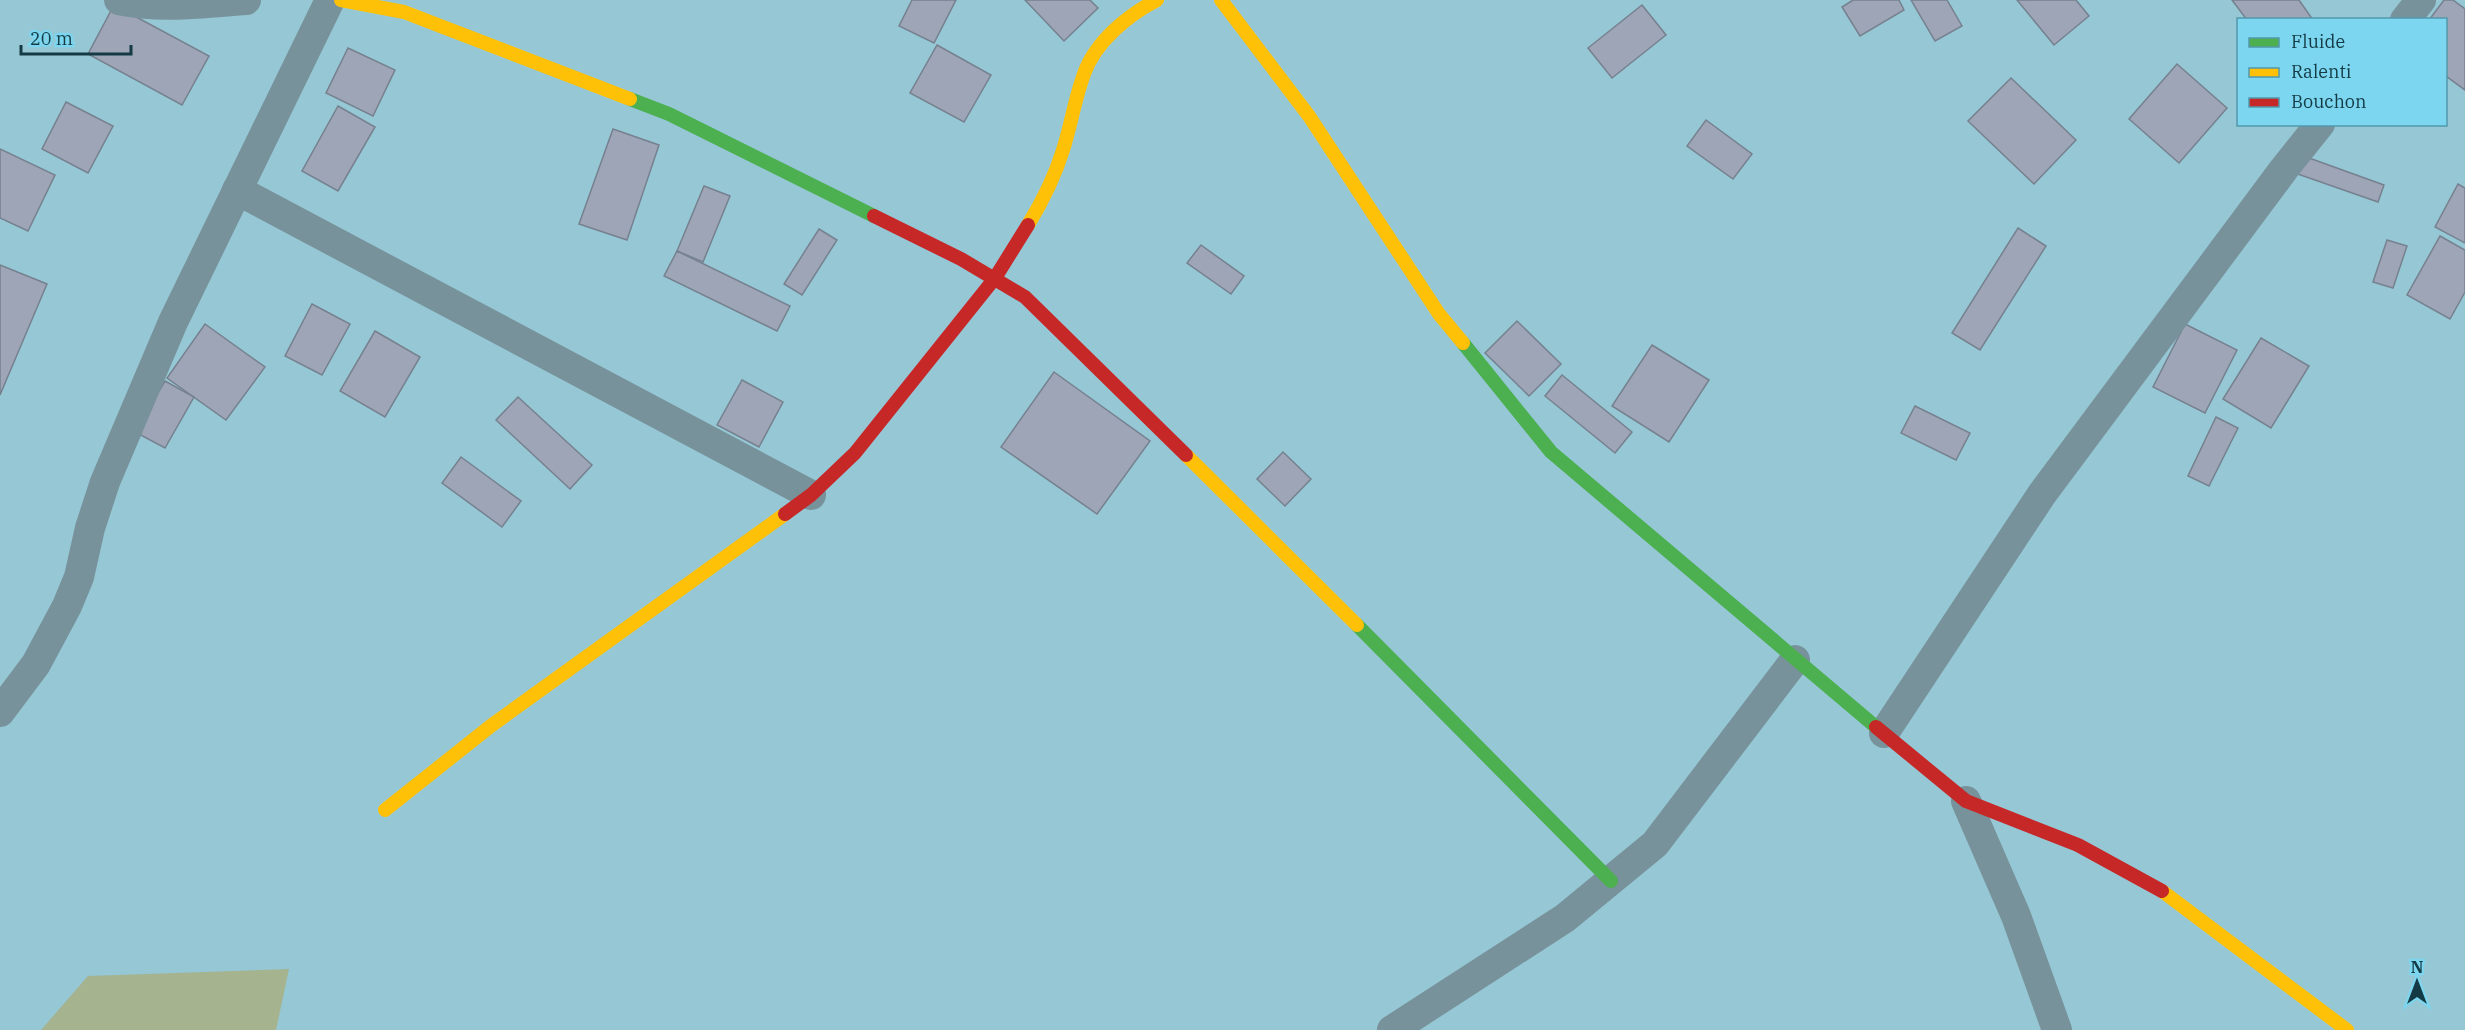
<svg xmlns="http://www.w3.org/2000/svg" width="2465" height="1030" font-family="'IBM Plex Serif',serif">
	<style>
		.green { fill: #a5b38f }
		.building { fill: #9da5b6; stroke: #76818f; stroke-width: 1.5 }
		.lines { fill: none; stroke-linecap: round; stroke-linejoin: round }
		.street { stroke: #77929a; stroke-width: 30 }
		.fast { stroke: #4caf50; stroke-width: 14 }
		.slow { stroke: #ffc107; stroke-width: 14 }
		.jam { stroke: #c62828; stroke-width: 14 }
	</style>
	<rect width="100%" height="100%" fill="#96c7d5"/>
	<!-- green -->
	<path class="green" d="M289 969 276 1030H41L88 976Z"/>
	<!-- building -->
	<g class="building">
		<path d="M912 0H956L934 43 899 26Z"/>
		<path d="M1025 0H1090L1098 8 1064 41Z"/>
		<path d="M1853 0H1899L1904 10 1860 36 1842 7Z"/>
		<path d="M1911 0H1947L1962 26 1935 41Z"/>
		<path d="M2017 0H2076L2089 16 2054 45Z"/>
		<path d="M2232 0H2299L2313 20H2247Z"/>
		<path d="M2444 0H2453L2465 9V90L2446 76V20H2429Z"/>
		<path d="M114 5 209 56 182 105 88 54Z"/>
		<path d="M1642 5 1666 35 1612 78 1588 48Z"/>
		<path d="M937 45 991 75 964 122 910 93Z"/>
		<path d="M348 48 395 70 373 116 326 93Z"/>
		<path d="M2177 64 2227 108 2179 163 2129 119Z"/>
		<path d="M2011 78 2076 140 2034 184 1968 121Z"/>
		<path d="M66 102 113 126 88 173 42 149Z"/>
		<path d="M338 106 375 127 338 191 302 171Z"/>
		<path d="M1706 120 1752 154 1733 179 1687 146Z"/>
		<path d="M613 129 659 145 627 240 579 224Z"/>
		<path d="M0 149 55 175 28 231 0 218Z"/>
		<path d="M2298 154 2384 185 2378 202 2292 172Z"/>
		<path d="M2458 184 2465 188V243L2435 227Z"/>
		<path d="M704 186 730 196 703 262 677 251Z"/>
		<path d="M2018 228 2046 246 1980 350 1952 333Z"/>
		<path d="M819 229 837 240 802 295 784 284Z"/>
		<path d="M2440 236 2465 250V292L2450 319 2407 295Z"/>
		<path d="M2387 240 2407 246 2393 288 2373 282Z"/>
		<path d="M1201 245 1244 276 1231 294 1187 263Z"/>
		<path d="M677 251 790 306 777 331 664 276Z"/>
		<path d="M0 265 47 284 0 395Z"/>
		<path d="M312 304 350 324 322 375 285 356Z"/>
		<path d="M1517 321 1561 364 1529 396 1485 353Z"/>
		<path d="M205 324 265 367 226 420 167 378Z"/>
		<path d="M2185 324 2237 350 2205 413 2153 387Z"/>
		<path d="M375 331 420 357 385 417 340 391Z"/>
		<path d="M2261 338 2309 366 2271 428 2223 399Z"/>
		<path d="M1652 345 1709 380 1669 442 1612 406Z"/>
		<path d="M1054 372 1150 441 1097 514 1001 447Z"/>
		<path d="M1562 375 1632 432 1615 453 1545 396Z"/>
		<path d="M742 380 783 402 759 447 717 425Z"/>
		<path d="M165 381 194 397 165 448 135 432Z"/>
		<path d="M518 397 592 465 570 489 496 420Z"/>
		<path d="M1915 406 1970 433 1956 460 1901 433Z"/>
		<path d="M2216 417 2238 428 2209 486 2188 476Z"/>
		<path d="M1283 452 1311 479 1285 506 1257 479Z"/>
		<path d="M461 457 521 501 502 527 442 483Z"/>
	</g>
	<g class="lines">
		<!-- street -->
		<g class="street">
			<path d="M119 0C160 9 205 3 246 0"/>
			<path d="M2405 20 2421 0"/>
			<path d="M237 190 811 495"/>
			<path d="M0 712 36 664 67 606 79 577 90 528 105 482 173 322 330 0"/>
			<path d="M1884 733 2042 494 2284 169 2320 124"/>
			<path d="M1966 801 2016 916 2057 1030"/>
			<path d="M1392 1030 1565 918 1655 844 1795 660"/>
		</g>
		<!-- fast -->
		<g class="fast">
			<path d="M630 99 669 114 874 216"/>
			<path d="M1463 343 1551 452 1876 727"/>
			<path d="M1357 625 1611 881"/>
		</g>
		<!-- slow -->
		<g class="slow">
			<path d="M341 0 404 12 630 99"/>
			<path d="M1221 0 1309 116 1439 314 1463 343"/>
			<path d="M1028 225C1042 202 1055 176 1063 150 1071 125 1075 98 1084 74 1095 42 1128 15 1157 0"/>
			<path d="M1186 455 1357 625"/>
			<path d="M385 810 492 725 785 514"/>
			<path d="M2162 891 2347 1030"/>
		</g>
		<!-- jam -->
		<g class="jam">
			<path d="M874 216 961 259 1025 297 1186 455"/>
			<path d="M785 514 811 495 855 453 995 278 1028 225"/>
			<path d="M1876 727 1966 801 2078 845 2162 891"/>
		</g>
	</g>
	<!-- legend -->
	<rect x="2237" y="18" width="210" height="108" fill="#7cd6ef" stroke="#5298ab" stroke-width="1.5"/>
	<rect x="2249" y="38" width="30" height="9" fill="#4caf50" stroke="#5298ab" stroke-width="1.5"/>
	<text x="2291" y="48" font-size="18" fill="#143b45">Fluide</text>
	<rect x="2249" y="68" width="30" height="9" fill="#ffc107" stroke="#5298ab" stroke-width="1.5"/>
	<text x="2291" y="78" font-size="18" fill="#143b45">Ralenti</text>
	<rect x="2249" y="98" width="30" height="9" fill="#c62828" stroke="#5298ab" stroke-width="1.5"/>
	<text x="2291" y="108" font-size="18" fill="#143b45">Bouchon</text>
	<!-- north arrow -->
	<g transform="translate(2417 982)" stroke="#7cd6ef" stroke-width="4.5" paint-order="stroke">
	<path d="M0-4.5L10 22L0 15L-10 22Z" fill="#143b45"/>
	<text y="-9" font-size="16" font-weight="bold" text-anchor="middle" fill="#143b45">N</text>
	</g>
	<!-- scale -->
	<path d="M21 45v9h110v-9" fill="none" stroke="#143b45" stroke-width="3"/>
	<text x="30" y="45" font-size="18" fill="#143b45" stroke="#7cd6ef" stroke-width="4.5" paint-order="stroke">20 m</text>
</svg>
